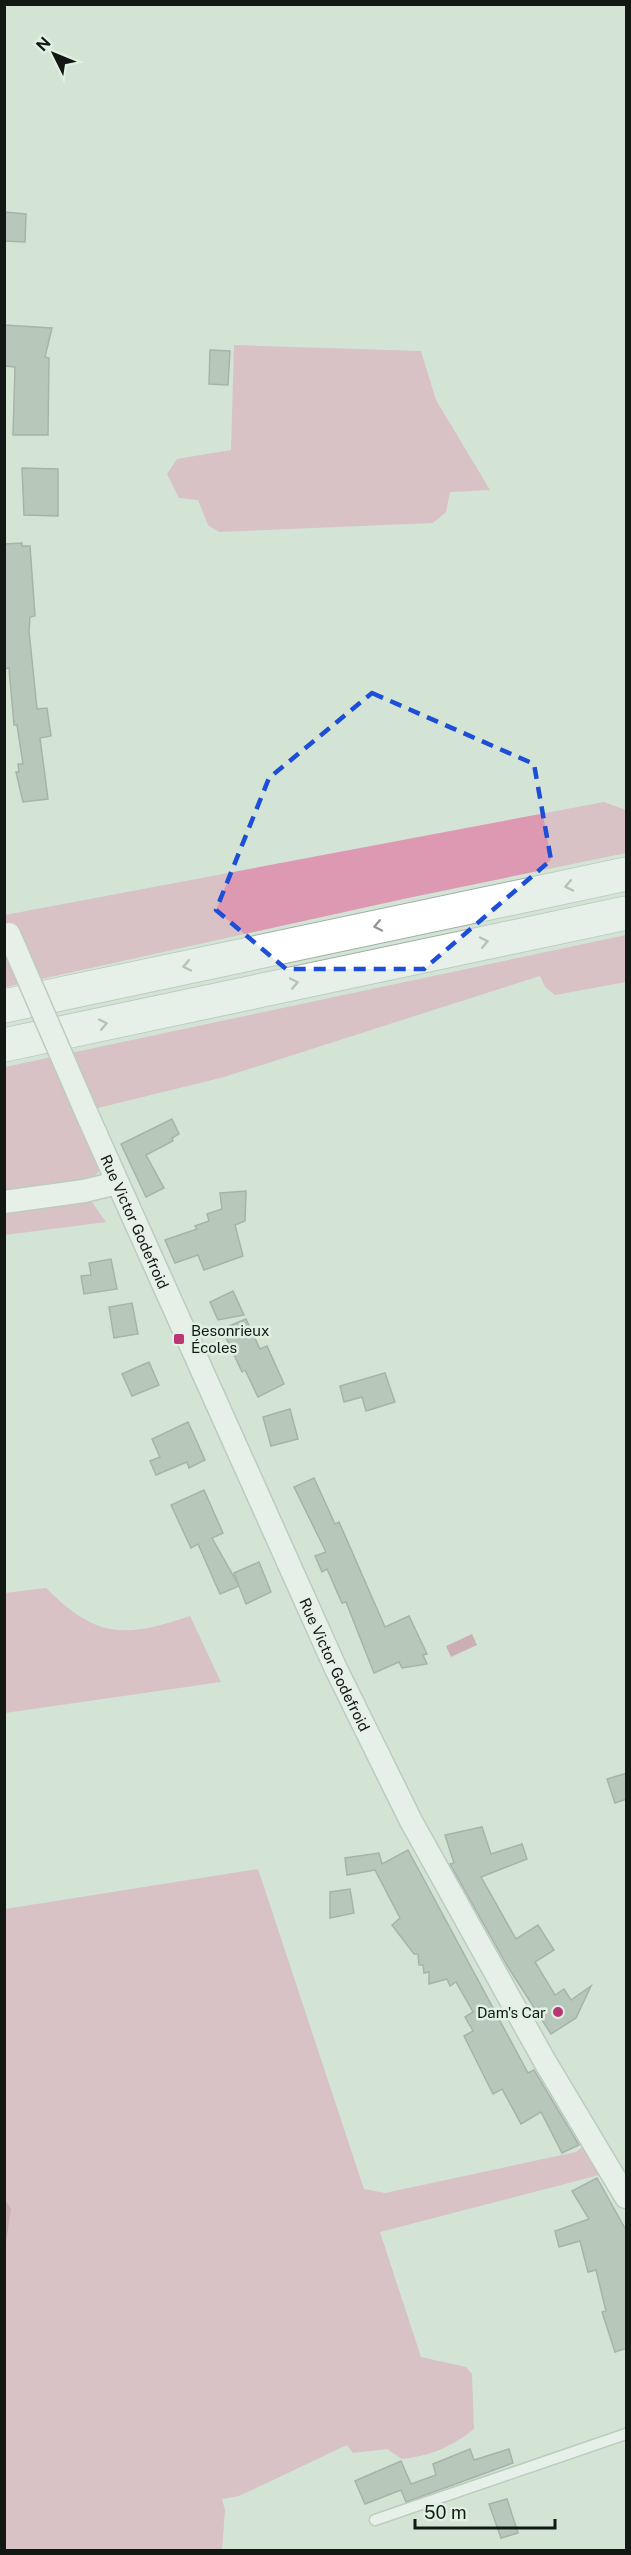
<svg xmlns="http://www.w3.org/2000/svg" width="631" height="2555" font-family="'Public Sans',sans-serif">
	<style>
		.green { fill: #dd99b2 }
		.water { fill: #c1708f }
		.building { fill: #96a699; stroke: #6d7b6f; stroke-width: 1.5 }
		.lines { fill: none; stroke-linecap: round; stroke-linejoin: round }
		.service-casing { stroke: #9fafa1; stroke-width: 13 }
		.minor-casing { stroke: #9fafa1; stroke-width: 25 }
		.motorway-casing { stroke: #9fafa1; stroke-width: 35 }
		.service { stroke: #fff; stroke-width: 10 }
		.minor { stroke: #fff; stroke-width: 22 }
		.motorway { stroke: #fff; stroke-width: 33 }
		.minor-bridge-casing { stroke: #9fafa1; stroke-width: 25; stroke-linecap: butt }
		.minor-bridge { stroke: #fff; stroke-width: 22 }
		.oneway { stroke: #949795 }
		.marked { fill: none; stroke: #1d4ed8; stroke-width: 4.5; stroke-dasharray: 12 8; stroke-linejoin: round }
		.poi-dot { fill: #bc3575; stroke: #e0f1e3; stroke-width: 2 }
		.labels { text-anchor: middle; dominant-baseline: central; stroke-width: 5; stroke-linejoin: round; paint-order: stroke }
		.street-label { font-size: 15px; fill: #121813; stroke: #e0f1e3 }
		.poi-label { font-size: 15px; fill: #121813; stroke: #e0f1e3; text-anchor: start }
	</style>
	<rect width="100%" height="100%" fill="#d3e4d6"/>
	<!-- green -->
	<g class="green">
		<path d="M234 345 421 351 436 400 490 490 450 492 446 512 433 523 219 532 208 525 198 500 179 498 167 474 177 459 231 450Z"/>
		<path d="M604 802 626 810V853L408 898 5 987V915Z"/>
		<path d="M626 935V982L555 995 545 987 540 976 224 1077 86 1111 102 1167 85 1189 5 1194V1067Z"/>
		<path d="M84 1191 106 1222 5 1235 4 1202Z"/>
		<path d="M46 1588C97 1639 125 1638 190 1616L221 1682 5 1713V1593Z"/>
		<path d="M258 1869 364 2189 385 2193 576 2152 591 2140 611 2172 380 2232 421 2357 466 2367 472 2374 474 2429C452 2447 430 2456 402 2459L387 2449 353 2453 347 2445 239 2496 222 2499 225 2510 222 2550H5V1909Z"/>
	</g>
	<!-- water -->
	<g class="water">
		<path d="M472 1634 477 1645 451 1657 446 1646Z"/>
		<path d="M5 2200 11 2209 5 2249Z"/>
	</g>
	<!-- building -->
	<g class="building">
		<path d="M4 212 26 214 25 242 4 241Z"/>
		<path d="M4 325 52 328 45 357 49 358 48 435H13L15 367 4 366Z"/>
		<path d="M210 350 230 351 228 385 209 384Z"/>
		<path d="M22 468 58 469V516L24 515Z"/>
		<path d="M22 543V546H30L35 616 30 617 29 631 37 709 47 708 51 736 40 738 48 799 23 802 16 772H19L18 764H23L17 725H14L9 668 4 669V544Z"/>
		<path d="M172 1119 179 1134 172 1138 173 1141 146 1155 164 1188 146 1197 121 1144Z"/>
		<path d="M246 1191 245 1221 235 1225 243 1256 204 1270 198 1255 175 1263 165 1240 197 1229 195 1226 209 1221 207 1214 222 1209 220 1193Z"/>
		<path d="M111 1259 117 1289 84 1294 81 1276 91 1275 89 1263Z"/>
		<path d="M233 1291 244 1315 218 1320 210 1302Z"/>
		<path d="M132 1303 138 1334 114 1338 109 1307Z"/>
		<path d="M246 1319 260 1349 267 1346 284 1384 258 1397 245 1370 242 1372 222 1329Z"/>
		<path d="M149 1362 159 1385 132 1396 122 1374Z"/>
		<path d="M385 1373 395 1402 366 1411 362 1397 344 1402 340 1386Z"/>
		<path d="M290 1409 298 1439 271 1446 263 1417Z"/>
		<path d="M188 1422 205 1460 189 1468 187 1462 156 1475 150 1461 160 1457 152 1439Z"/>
		<path d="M314 1478 335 1524 339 1522 385 1627 409 1616 427 1654 423 1655 427 1664 402 1668 399 1662 374 1673 346 1602 342 1603 327 1569 322 1572 315 1556 326 1552 294 1487Z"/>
		<path d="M204 1490 223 1533 212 1538 239 1586 220 1594 198 1544 191 1548 171 1505Z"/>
		<path d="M259 1562 271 1592 246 1604 234 1573Z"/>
		<path d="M627 1773V1799L615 1803 607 1779Z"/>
		<path d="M482 1827 491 1854 522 1844 527 1859 481 1877 516 1939 538 1925 554 1950 535 1962 555 1995 564 1989 571 2000 591 1986 576 2018 551 2034 508 1967 450 1864 454 1863 445 1835Z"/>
		<path d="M408 1850 528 2073 534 2070 579 2145 562 2153 541 2112 521 2124 502 2089 493 2094 464 2036 473 2031 465 2017 473 2012 456 1982 450 1986 447 1979 429 1984V1972L424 1973 423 1965H419L418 1954H414L392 1925 400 1918 375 1870 347 1875 345 1858 379 1853 382 1864Z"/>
		<path d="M350 1889 354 1913 330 1918V1892Z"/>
		<path d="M597 2178 627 2232V2348L615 2352 602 2312 606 2311 596 2270 588 2272 580 2241 559 2247 555 2231 589 2219 572 2191Z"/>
		<path d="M470 2449 474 2460 509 2449 513 2463 406 2502 401 2490 365 2504 355 2481 401 2461 411 2484 436 2475 433 2464Z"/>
		<path d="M507 2499 518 2533 501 2538 489 2504Z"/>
	</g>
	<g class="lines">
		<defs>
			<path id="service" d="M375 2520 626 2434"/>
			<g id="minor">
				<path id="s1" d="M86 1112 336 1669 411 1821 544 2060 626 2197"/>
				<path d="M4 1202 84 1191 117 1183"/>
			</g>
			<g id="motorway">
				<path d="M4 1006 626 874"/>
				<path d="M4 1045 626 913"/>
			</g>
		</defs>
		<!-- service casing -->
		<use href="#service" class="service-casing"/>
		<!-- minor casing -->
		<use href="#minor" class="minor-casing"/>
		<!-- motorway casing -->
		<use href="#motorway" class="motorway-casing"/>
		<!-- service -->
		<use href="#service" class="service"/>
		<!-- minor -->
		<use href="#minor" class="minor"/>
		<!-- motorway -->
		<use href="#motorway" class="motorway"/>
		<defs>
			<path id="minor-bridge" d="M9 934 86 1112"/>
		</defs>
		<!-- minor-bridge casing -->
		<use href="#minor-bridge" class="minor-bridge-casing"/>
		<!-- minor-bridge -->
		<use href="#minor-bridge" class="minor-bridge"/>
	</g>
	<!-- one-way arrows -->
	<defs><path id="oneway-chevron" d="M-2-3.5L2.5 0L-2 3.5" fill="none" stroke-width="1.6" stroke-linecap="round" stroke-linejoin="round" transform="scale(1.5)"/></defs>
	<g class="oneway">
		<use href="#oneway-chevron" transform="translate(569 886) rotate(168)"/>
		<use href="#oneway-chevron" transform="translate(378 926) rotate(168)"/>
		<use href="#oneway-chevron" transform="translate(484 942) rotate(-12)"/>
		<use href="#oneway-chevron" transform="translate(187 966) rotate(168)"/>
		<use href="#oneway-chevron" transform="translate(294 983) rotate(-12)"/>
		<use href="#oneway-chevron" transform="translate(103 1024) rotate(-12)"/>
	</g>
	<!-- marked area -->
	<path d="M0 0H631V2555H0ZM372 693 534 764 551 860 424 969H286L216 910 269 778Z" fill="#d3e4d6" fill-opacity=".55" fill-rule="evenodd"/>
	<path class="marked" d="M372 693 534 764 551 860 424 969H286L216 910 269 778Z"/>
	<!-- markers -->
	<g class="poi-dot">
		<rect x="173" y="1333" width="12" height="12" rx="3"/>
		<circle cx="558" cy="2012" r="6"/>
	</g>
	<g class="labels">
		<!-- street labels -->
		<g class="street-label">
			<text stroke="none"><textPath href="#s1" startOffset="120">Rue Victor Godefroid</textPath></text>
			<text stroke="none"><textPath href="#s1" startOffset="606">Rue Victor Godefroid</textPath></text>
		</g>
		<!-- poi labels -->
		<g class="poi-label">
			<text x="191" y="1330">Besonrieux<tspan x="191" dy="17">Écoles</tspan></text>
			<text x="546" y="2012" text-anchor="end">Dam's Car</text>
		</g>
	</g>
	<!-- border -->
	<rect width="631" height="2555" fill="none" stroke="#121813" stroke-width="12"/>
	<!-- north arrow -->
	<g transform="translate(54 54) rotate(313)" stroke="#e0f1e3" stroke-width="4.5" paint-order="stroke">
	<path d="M0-4.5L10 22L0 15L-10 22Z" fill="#121813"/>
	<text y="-9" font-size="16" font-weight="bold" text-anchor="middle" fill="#121813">N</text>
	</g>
	<!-- scale -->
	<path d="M415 2519v9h140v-9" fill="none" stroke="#121813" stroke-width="3"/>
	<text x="424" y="2519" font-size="18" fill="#121813" stroke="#e0f1e3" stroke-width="4.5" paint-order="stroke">50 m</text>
</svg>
